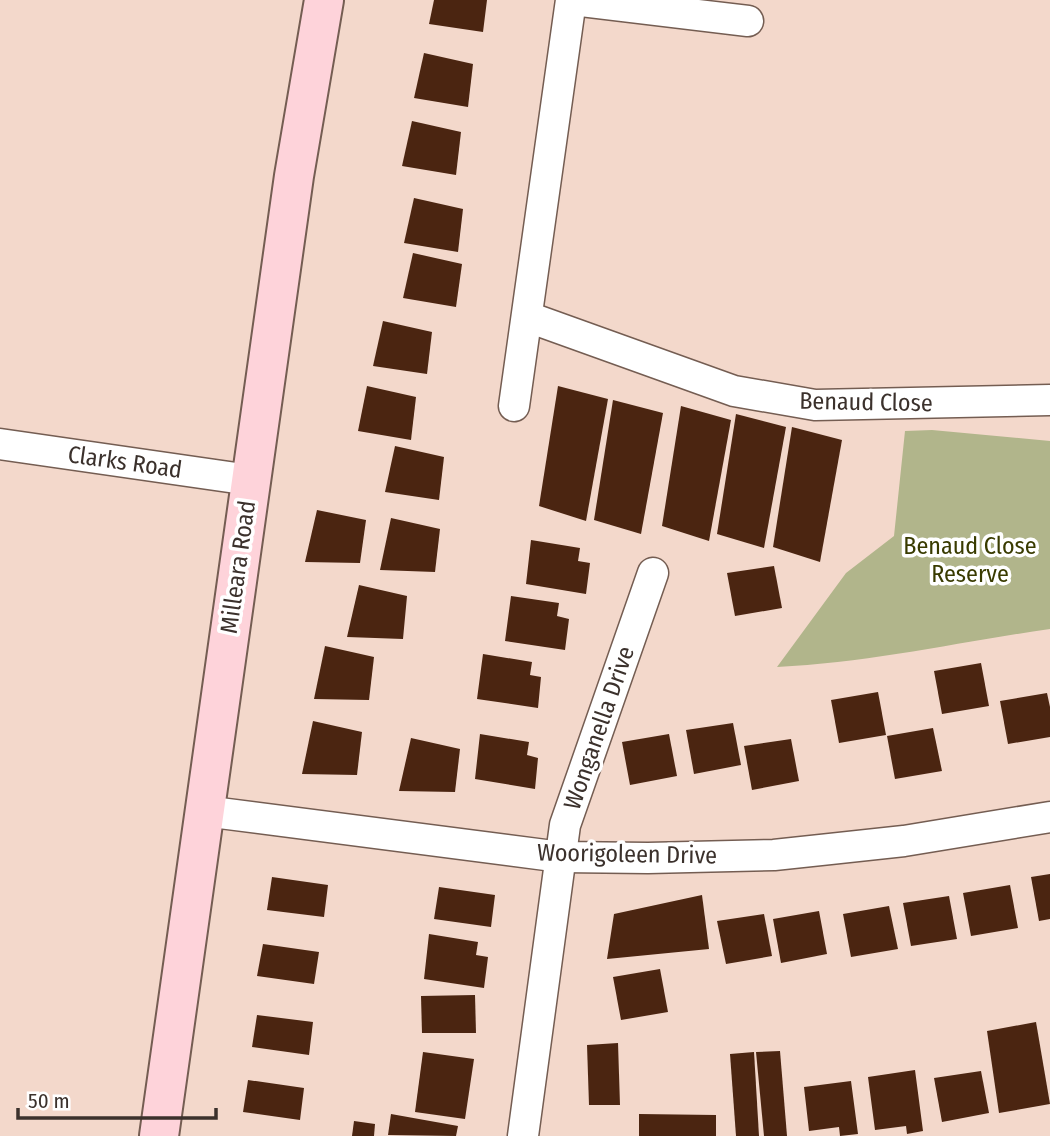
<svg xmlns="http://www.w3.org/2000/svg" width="1050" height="1136" font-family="'Fira Sans Condensed',sans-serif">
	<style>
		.green { fill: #b1b58b }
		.building { fill: #4b2511 }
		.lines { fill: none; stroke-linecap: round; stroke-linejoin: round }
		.street-casing { stroke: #745d52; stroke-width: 33 }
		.secondary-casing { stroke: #745d52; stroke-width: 42 }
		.street { stroke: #fff; stroke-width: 30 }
		.secondary { stroke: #fed3da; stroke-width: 38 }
		.labels { text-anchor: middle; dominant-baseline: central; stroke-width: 7; stroke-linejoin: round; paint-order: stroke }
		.street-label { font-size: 24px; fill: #3b312c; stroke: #fff }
		.park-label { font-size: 24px; fill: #393b00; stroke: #fff }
	</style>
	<rect width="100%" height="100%" fill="#f3d8cb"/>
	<!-- green -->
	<path class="green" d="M932 430 1050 441V629C959 642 869 663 777 667L846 573 894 536 905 431Z"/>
	<!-- building -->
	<g class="building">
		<path d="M434 0H487L483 32 429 24Z"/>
		<path d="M424 53 473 64 468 107 414 98Z"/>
		<path d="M412 121 461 132 456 175 402 166Z"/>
		<path d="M414 198 463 209 458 252 404 243Z"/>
		<path d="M413 253 462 264 456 307 403 298Z"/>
		<path d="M383 321 432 332 427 374 373 366Z"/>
		<path d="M367 386 416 397 411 440 358 431Z"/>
		<path d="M558 386 608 399 586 521 539 506Z"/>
		<path d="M613 400 663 413 641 534 594 520Z"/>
		<path d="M681 406 731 420 709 541 662 526Z"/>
		<path d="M736 414 786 427 764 548 717 534Z"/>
		<path d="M792 427 842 440 820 562 773 547Z"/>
		<path d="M395 446 444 457 439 500 385 492Z"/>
		<path d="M317 510 366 520 360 563 305 562Z"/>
		<path d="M391 518 440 529 435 572 380 570Z"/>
		<path d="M531 540 580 548 578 561 590 563 586 594 526 584Z"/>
		<path d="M774 566 782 608 735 616 727 573Z"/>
		<path d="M359 585 407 596 403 639 347 637Z"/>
		<path d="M511 596 559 603 557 616 569 619 565 650 505 641Z"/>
		<path d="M325 646 374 657 369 700 314 699Z"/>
		<path d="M483 654 532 662 530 675 541 677 538 708 477 699Z"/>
		<path d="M981 663 989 706 942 714 934 671Z"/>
		<path d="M878 692 886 735 839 743 831 700Z"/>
		<path d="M1047 693 1050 707V737L1008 744 1000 701Z"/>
		<path d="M313 721 362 732 357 775 302 774Z"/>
		<path d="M733 723 741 765 694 774 686 730Z"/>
		<path d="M933 728 942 771 895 779 887 736Z"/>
		<path d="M480 734 529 742 527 755 538 758 535 789 475 779Z"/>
		<path d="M669 734 677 776 630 785 622 742Z"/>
		<path d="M411 738 460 749 455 792 399 791Z"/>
		<path d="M791 739 799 781 752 790 744 746Z"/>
		<path d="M1050 874V919L1039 921 1031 877Z"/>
		<path d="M272 877 328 885 324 917 267 910Z"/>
		<path d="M1010 885 1018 928 971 936 963 893Z"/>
		<path d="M439 887 495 895 491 927 434 919Z"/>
		<path d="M702 895 709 949 607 959 614 914Z"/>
		<path d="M949 896 957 939 911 946 903 903Z"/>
		<path d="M889 906 898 949 851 957 843 914Z"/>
		<path d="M819 911 827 954 781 963 773 919Z"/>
		<path d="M764 914 772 956 726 964 717 921Z"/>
		<path d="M429 934 478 942 476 955 488 957 484 988 424 979Z"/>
		<path d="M263 944 319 952 314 984 257 976Z"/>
		<path d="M660 969 668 1012 621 1020 613 977Z"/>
		<path d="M475 995 476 1033H422L421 996Z"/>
		<path d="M257 1015 313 1022 309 1055 252 1047Z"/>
		<path d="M1036 1022 1050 1104 999 1113 987 1031Z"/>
		<path d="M618 1043 620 1105H589L587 1045Z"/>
		<path d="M780 1051 787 1136H764L756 1052Z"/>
		<path d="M423 1052 474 1059 465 1119 415 1112Z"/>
		<path d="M754 1052 759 1136H736L730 1054Z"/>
		<path d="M915 1070 923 1131 907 1134 906 1126 875 1130 868 1077Z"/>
		<path d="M981 1071 989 1113 942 1122 934 1078Z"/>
		<path d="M248 1080 304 1088 300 1120 243 1112Z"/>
		<path d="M851 1081 858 1134 840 1136 839 1127 809 1131 804 1087Z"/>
		<path d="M391 1114 458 1126 456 1136 388 1135Z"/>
		<path d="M639 1114 716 1115V1136H639Z"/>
		<path d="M354 1121 375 1124 374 1136H352Z"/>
	</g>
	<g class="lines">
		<defs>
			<g id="street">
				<path d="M573 0 748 21"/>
				<path d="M528 317 734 391 815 405 1050 400"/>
				<path d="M514 406 571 0"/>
				<path d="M0 444 250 480"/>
				<path d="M204 811 561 857 648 858 774 855 830 849 904 841 1050 817"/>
				<path d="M523 1136 565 825 653 573"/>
			</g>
			<path id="secondary" d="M159 1136 294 176 324 0"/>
		</defs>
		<!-- street casing -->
		<use href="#street" class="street-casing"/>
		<!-- secondary casing -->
		<use href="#secondary" class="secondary-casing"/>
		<!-- street -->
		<use href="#street" class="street"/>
		<!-- secondary -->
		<use href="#secondary" class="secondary"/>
	</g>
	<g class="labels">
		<!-- street labels -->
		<g class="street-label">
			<text transform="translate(866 402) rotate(1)">Benaud Close</text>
			<text transform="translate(125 462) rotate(8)">Clarks Road</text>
			<text transform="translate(238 567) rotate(-82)">Milleara Road</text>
			<text transform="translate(599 728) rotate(-71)">Wonganella Drive</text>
			<text transform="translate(627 854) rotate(1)">Woorigoleen Drive</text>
		</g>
		<!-- park labels -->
		<g class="park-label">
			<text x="970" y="546">Benaud Close<tspan x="970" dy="28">Reserve</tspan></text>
		</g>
	</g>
	<!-- scale -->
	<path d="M18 1108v10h198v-10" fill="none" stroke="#3b312c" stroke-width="3.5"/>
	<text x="28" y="1108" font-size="21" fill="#3b312c" stroke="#ffffff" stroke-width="5" paint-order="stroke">50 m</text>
</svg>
